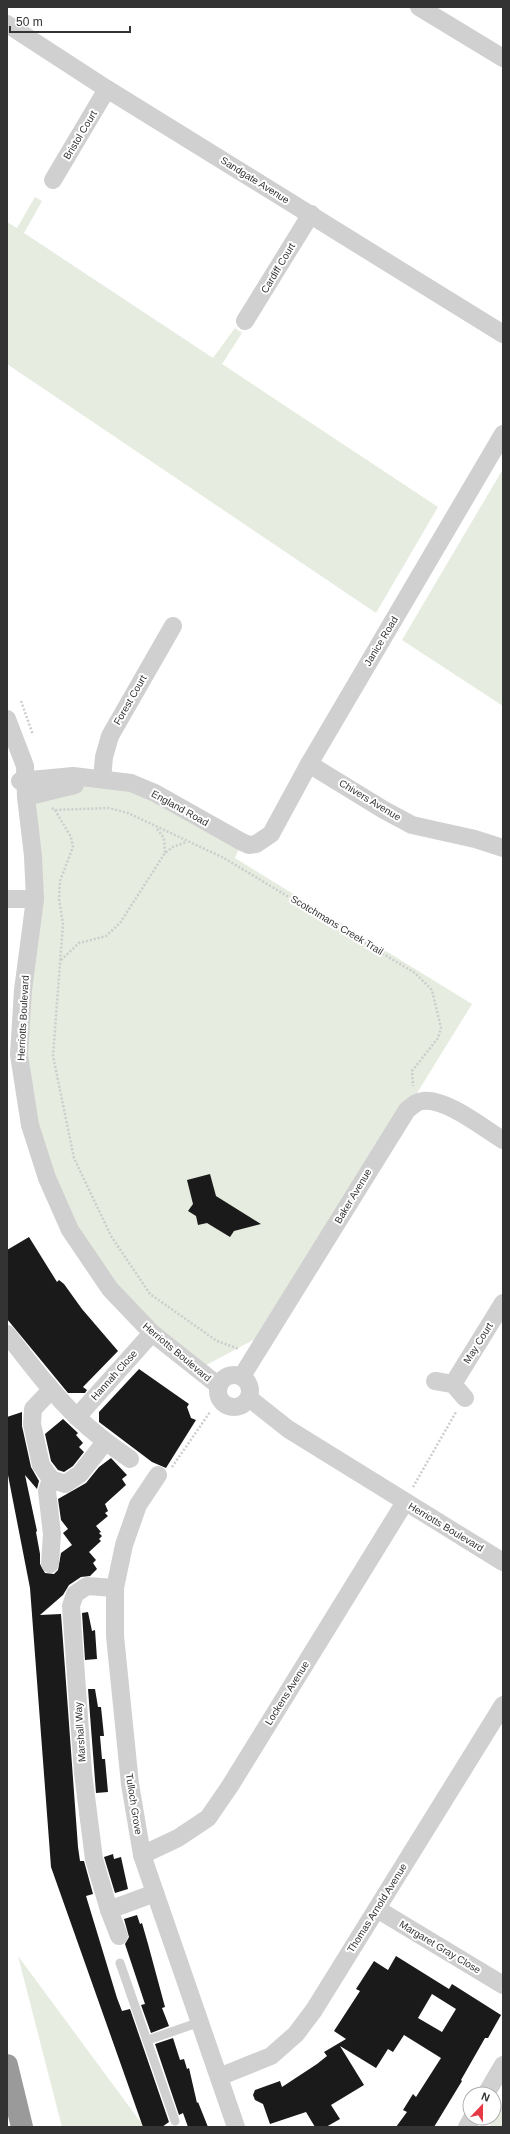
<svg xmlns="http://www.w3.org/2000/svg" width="510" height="2134" font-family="Arial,sans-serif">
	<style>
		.green { fill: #e6ecdf }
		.building { fill: #1a1a1a; fill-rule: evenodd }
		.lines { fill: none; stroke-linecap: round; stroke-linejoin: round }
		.path { stroke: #cdcdcd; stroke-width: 2.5; stroke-dasharray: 2 2; stroke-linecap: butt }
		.service { stroke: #d0d0d0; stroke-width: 9 }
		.minor { stroke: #d0d0d0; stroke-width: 18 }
		.motorway { stroke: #9a9a9a; stroke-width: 22 }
		.labels { text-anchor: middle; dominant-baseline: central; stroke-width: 4; stroke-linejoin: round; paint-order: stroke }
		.street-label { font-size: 10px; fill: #333; stroke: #fff }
	</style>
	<rect width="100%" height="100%" fill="#fff"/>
	<!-- green -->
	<g class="green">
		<path d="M35 197 42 201 24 233 213 358 235 328 242 333 222 364 438 507 376 613 7 364V222L17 228Z"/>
		<path d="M503 469V706L402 640Z"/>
		<path d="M123 781 242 842 235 858 472 1004 270 1331 197 1370 110 1289 47 1178 19 1055 35 899 26 797 59 788Z"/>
		<path d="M18 1956 142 2124 143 2127H62Z"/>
		<path d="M503 2103V2127H489Z"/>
	</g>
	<!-- building -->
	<g class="building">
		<path d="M210 1174 216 1196 261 1224 234 1231 230 1237 207 1223 198 1225 196 1216 188 1211 193 1204 187 1180Z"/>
		<path d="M29 1237 57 1282 59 1280 64 1284 82 1309 118 1351 83 1387 87 1390 85 1393H68L7 1319V1250Z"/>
		<path d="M139 1369 189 1404 187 1407 191 1418 196 1420 166 1468 152 1462 99 1422V1412Z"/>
		<path d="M22 1412V1426L31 1467 39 1481 37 1489 25 1475 37 1531 36 1532 40 1554V1564L45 1573 54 1574 58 1570 61 1553 72 1545 63 1533 68 1529 61 1520 58 1499 86 1483 99 1467 111 1458 127 1475 122 1479 126 1485 105 1504 108 1511 105 1513 108 1516 96 1526 101 1532 99 1533 102 1536 99 1539 101 1541 89 1552 96 1560 93 1563 97 1569 90 1576 81 1577 69 1585 63 1595 40 1615 61 1614 78 1847 80 1861H84L93 1894 86 1896 117 1998 122 2011 130 2009 169 2122 162 2127H143L51 1867 30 1588 7 1470V1417Z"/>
		<path d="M63 1419 78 1433 76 1435 83 1443 79 1447 84 1452 73 1466 64 1472 58 1470 51 1461 45 1434Z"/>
		<path d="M88 1612 92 1631 95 1630 97 1659 85 1660 82 1613Z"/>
		<path d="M88 1689H95L98 1707H101L104 1736H100L102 1759H105L108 1792 96 1793Z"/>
		<path d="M113 1854 114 1859 121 1857 128 1889 115 1893 104 1857Z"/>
		<path d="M137 1915 140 1924 142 1923 148 1944 165 2007 162 2008 169 2026 151 2033 141 2005 145 2004 125 1944 129 1937 124 1919Z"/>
		<path d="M396 1956 449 1989 452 1984 501 2015 488 2038H485L461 2080 462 2081 434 2127H396L407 2112 403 2110 413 2094 416 2097 441 2058 404 2035 393 2052 388 2049 376 2068 340 2046 364 2085 331 2105 340 2119 326 2127H315L306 2112 270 2124 263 2104 255 2100 253 2095 255 2090 280 2081 282 2087 317 2064 327 2056 324 2052 346 2039 334 2031 360 1991 356 1989 374 1961 388 1970ZM432 1994 456 2009 442 2032 418 2018Z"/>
		<path d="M173 2038 180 2060 184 2059 187 2069 189 2068 197 2103 198 2102 208 2127H188L183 2113 179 2115 155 2044Z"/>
	</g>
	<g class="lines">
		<!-- path -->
		<g class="path">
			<path d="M21 701 33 735"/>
			<path d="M52 808 55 810 109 808 128 813 224 858 415 973 432 990 441 1028 438 1038 412 1071 413 1086"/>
			<path d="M55 810 71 837 73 847 60 881 59 899 63 924 53 1056 74 1158 111 1236 150 1294 217 1341 239 1349"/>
			<path d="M157 829 164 838 165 853"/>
			<path d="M61 960 79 943 106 936 120 923 165 853 173 847 186 842"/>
			<path d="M172 1467 210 1412"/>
			<path d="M413 1487 456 1412"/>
		</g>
		<!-- service -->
		<g class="service">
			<path d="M120 1963 175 2121"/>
			<path d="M148 2040 200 2022"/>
		</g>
		<!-- minor -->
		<g class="minor">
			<path d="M419 7 503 58"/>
			<path d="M7 24 107 89 503 334"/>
			<path d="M53 180 107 89"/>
			<path d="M245 321 311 214"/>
			<path d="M7 719 25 766 26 797 33 856 35 899 23 990 19 1055 30 1125 47 1178 70 1230 110 1289 152 1333 219 1386"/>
			<path d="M309 764 384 810 412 825 475 839 503 848"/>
			<path d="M102 779 104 757 110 736 173 626"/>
			<path d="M20 781 73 776 131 783 155 793 242 842 249 845 256 844 271 834 309 764 503 434"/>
			<path d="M26 797 75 785"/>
			<path d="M7 899H35"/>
			<path d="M7 1334C29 1362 51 1392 77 1417 93 1432 111 1446 130 1459"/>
			<circle cx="234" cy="1391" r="16"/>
			<path d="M242 1376 407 1110C412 1106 417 1101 423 1101 446 1098 483 1128 503 1140"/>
			<path d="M435 1381 453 1384"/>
			<path d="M249 1398 288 1429 503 1562"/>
			<path d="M465 1398 453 1384 503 1303"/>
			<path d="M77 1417 152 1333"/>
			<path d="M158 1475 138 1505 124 1545 115 1588V1636L130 1784 142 1855 236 2127"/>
			<path d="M51 1479 65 1484 80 1474 105 1442"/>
			<path d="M50 1564 52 1534 47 1491 51 1479 41 1465 32 1424 33 1409 51 1390"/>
			<path d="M115 1588 87 1586 75 1594 71 1606 83 1773 94 1859 109 1910 155 1893"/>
			<path d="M142 1855 178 1838 208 1818 230 1786 405 1502"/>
			<path d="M377 1909 503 1985"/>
			<path d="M109 1910 119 1936"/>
			<path d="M219 2077 271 2056 296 2034 314 2010 503 1705"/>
			<path d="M486 2094 503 2065"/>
			<path d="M467 2127 472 2118"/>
		</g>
		<!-- motorway -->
		<path class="motorway" d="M7 2065 22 2127"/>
	</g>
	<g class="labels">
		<!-- street labels -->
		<g class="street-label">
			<text transform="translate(80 135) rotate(-59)">Bristol Court</text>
			<text transform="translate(255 180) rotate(32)">Sandgate Avenue</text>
			<text transform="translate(278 268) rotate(-59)">Cardiff Court</text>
			<text transform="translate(381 641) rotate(-59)">Janice Road</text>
			<text transform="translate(130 700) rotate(-60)">Forest Court</text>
			<text transform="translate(370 800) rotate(31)">Chivers Avenue</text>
			<text transform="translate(180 808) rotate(29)">England Road</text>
			<text transform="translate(337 925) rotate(31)">Scotchmans Creek Trail</text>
			<text transform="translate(23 1018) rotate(-87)">Herriotts Boulevard</text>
			<text transform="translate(353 1196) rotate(-59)">Baker Avenue</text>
			<text transform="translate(478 1343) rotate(-58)">May Court</text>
			<text transform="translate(177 1352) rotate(40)">Herriotts Boulevard</text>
			<text transform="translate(114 1375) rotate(-48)">Hannah Close</text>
			<text transform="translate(446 1527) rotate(31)">Herriotts Boulevard</text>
			<text transform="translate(287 1693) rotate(-58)">Lockens Avenue</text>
			<text transform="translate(80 1732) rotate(-94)">Marshall Way</text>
			<text transform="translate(134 1804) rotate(81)">Tulloch Grove</text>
			<text transform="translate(377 1908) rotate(-58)">Thomas Arnold Avenue</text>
			<text transform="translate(440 1947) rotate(31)">Margaret Gray Close</text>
		</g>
	</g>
	<!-- border -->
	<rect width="510" height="2134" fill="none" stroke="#333333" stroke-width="16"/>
	<!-- north arrow -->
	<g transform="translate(482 2106) rotate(22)"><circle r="19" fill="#ffffff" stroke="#adadad"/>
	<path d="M0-3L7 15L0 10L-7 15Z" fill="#e63946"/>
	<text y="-6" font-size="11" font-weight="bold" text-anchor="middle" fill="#333333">N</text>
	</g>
	<!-- scale -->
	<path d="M10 26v6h120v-6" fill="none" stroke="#333333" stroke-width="2"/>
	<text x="16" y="26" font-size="12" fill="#333333" stroke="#ffffff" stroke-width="3" paint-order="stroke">50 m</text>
</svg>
